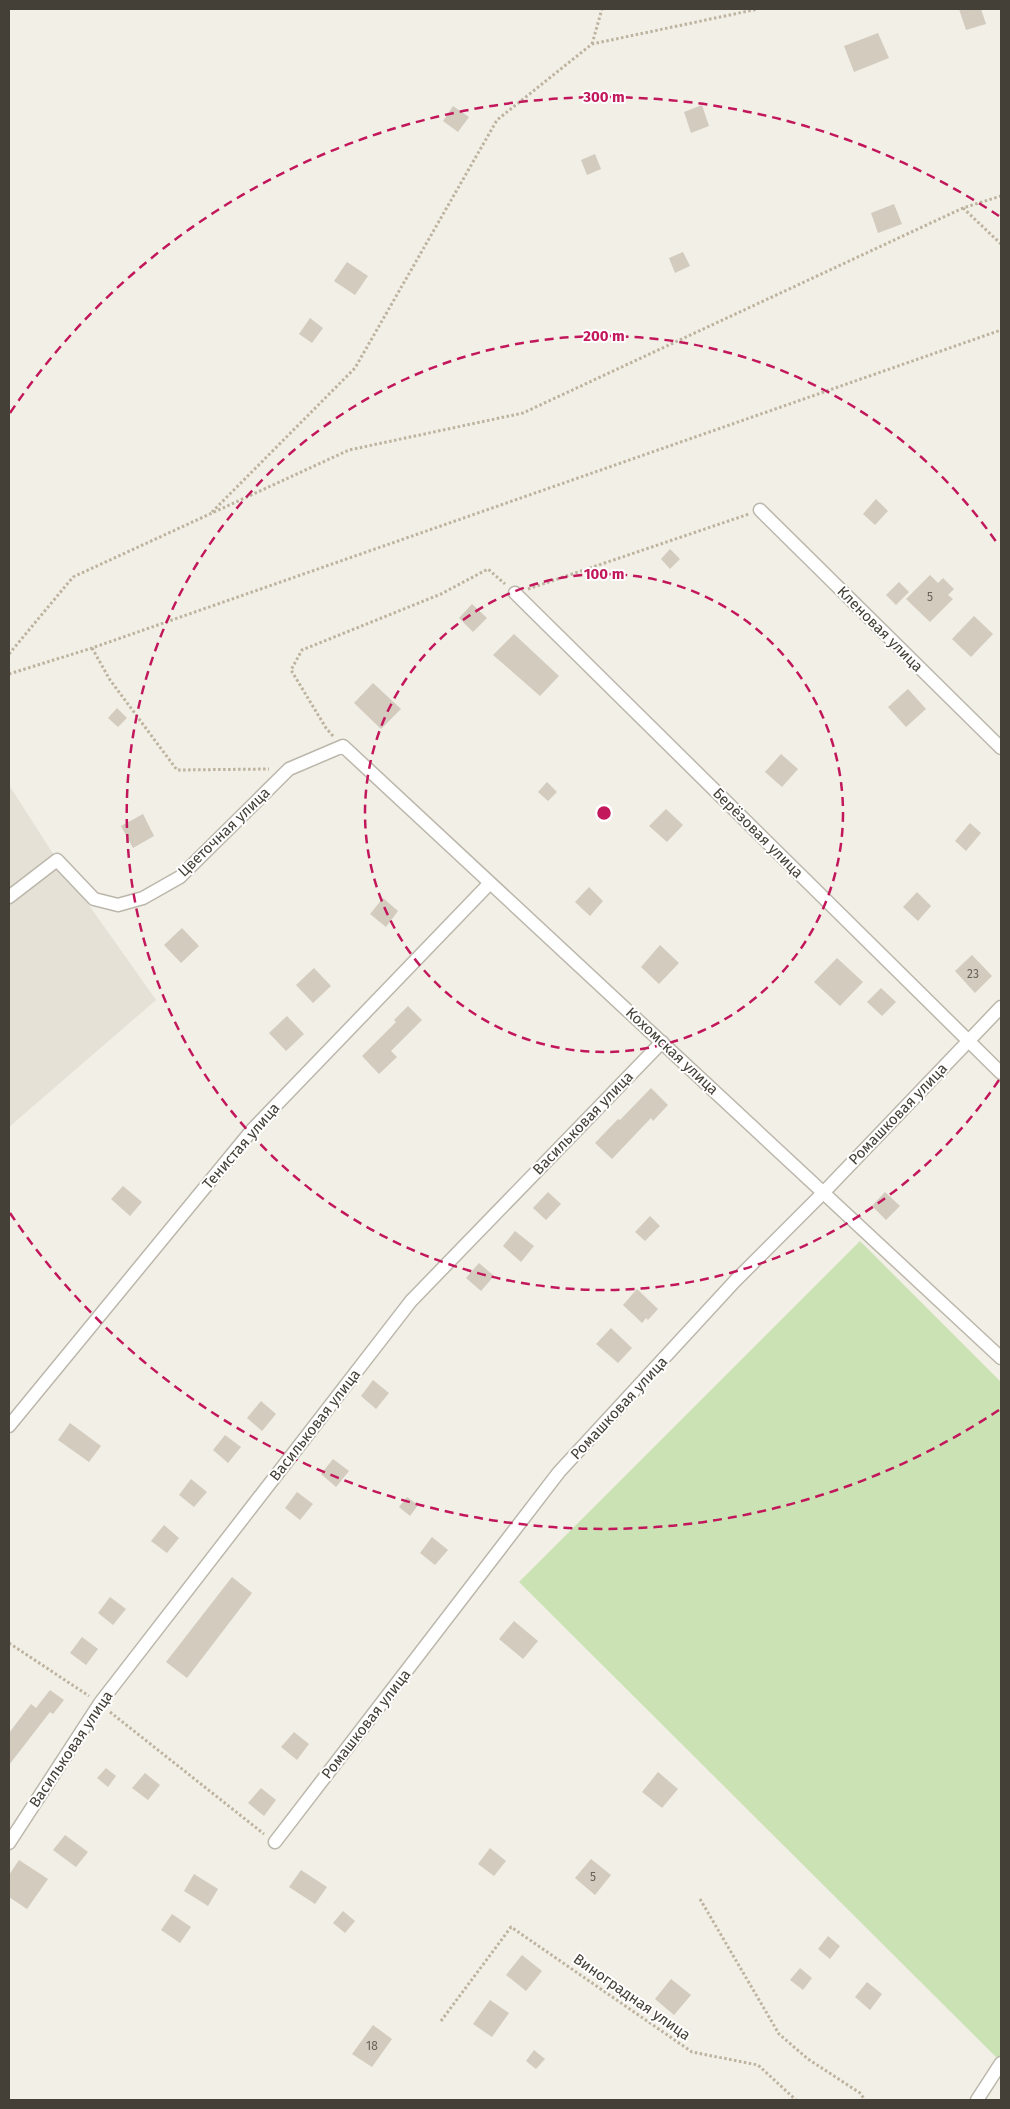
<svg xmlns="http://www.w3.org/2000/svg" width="1010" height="2109" font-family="'Fira Sans',sans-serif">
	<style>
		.residential { fill: #e5e1d6 }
		.green { fill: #cbe2b4 }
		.building { fill: #d2cbbe }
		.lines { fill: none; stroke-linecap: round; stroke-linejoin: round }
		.minor-casing { stroke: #bcb7ab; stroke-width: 15 }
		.path { stroke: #bdb39e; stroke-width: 3; stroke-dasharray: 2.5 2.5; stroke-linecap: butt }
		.minor { stroke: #fff; stroke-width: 12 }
		.ring { fill: none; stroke: #c2185b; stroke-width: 2.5; stroke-dasharray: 9 6 }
		.labels { text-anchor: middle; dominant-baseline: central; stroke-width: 4; stroke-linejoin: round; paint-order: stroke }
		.number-label { font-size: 12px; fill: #686359 }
		.street-label { font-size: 15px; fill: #444037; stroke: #fff }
		.centre { fill: #c2185b; stroke: #fff; stroke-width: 2.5 }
		.ring-label { font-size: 15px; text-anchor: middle; font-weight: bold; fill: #c2185b; stroke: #fff; stroke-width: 4; stroke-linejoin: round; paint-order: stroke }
	</style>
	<rect width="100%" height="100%" fill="#f2efe7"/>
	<!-- residential -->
	<path class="residential" d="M9 785 57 860 156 1000 9 1127Z"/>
	<!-- green -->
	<path class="green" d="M860 1241 1001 1382V2062L519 1582Z"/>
	<!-- building -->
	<g class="building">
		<path d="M959 9H981L986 24 966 30Z"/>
		<path d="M878 33 889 58 854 72 844 46Z"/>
		<path d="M702 105 709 126 691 133 684 112Z"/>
		<path d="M453 106 469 117 458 132 443 121Z"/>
		<path d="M595 154 601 169 587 175 581 160Z"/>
		<path d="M894 204 902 224 878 233 871 213Z"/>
		<path d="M683 252 690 266 675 273 669 258Z"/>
		<path d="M347 262 368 276 355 295 334 281Z"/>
		<path d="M310 318 323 328 312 343 299 334Z"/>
		<path d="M876 499 888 511 875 525 863 514Z"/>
		<path d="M670 549 680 559 670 569 661 559Z"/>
		<path d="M930 575 938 583 943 578 954 589 948 595 953 599 930 622 906 599Z"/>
		<path d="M899 582 909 592 896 605 886 595Z"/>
		<path d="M472 604 487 618 473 632 459 618Z"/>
		<path d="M974 616 993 634 971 657 952 639Z"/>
		<path d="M514 634 559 676 540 696 493 655Z"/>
		<path d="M373 683 401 709 381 729 354 703Z"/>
		<path d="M908 689 926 709 906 727 888 707Z"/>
		<path d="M117 708 127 718 118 727 108 718Z"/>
		<path d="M781 754 798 769 782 787 765 772Z"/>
		<path d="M547 782 557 792 548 801 538 792Z"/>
		<path d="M666 809 683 825 667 842 649 826Z"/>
		<path d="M143 814 154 836 133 848 121 826Z"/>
		<path d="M970 823 981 833 966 851 955 841Z"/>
		<path d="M589 887 603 901 590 916 575 902Z"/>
		<path d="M917 892 931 906 918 921 903 907Z"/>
		<path d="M383 898 398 911 386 927 370 914Z"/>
		<path d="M182 928 199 946 181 963 164 945Z"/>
		<path d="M660 945 679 963 659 984 641 967Z"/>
		<path d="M972 955 992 976 975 993 955 971Z"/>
		<path d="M837 958 863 982 840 1006 814 982Z"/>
		<path d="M314 968 331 986 313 1003 296 985Z"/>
		<path d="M881 988 896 1002 882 1016 867 1002Z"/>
		<path d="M408 1006 422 1020 391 1051 397 1057 379 1074 362 1056 396 1022 394 1020Z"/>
		<path d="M287 1016 304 1034 286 1051 269 1033Z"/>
		<path d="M651 1088 668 1105 653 1121 651 1118 612 1159 595 1143 618 1119 620 1120Z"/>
		<path d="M123 1186 142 1202 130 1216 111 1199Z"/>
		<path d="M548 1192 561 1204 546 1220 533 1208Z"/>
		<path d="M885 1192 900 1206 886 1220 872 1206Z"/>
		<path d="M650 1216 660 1226 645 1241 635 1232Z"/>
		<path d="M515 1231 534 1246 521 1262 503 1246Z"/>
		<path d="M479 1263 494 1276 481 1291 466 1278Z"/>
		<path d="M637 1289 658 1309 648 1320 646 1318 642 1323 623 1305Z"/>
		<path d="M611 1328 632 1348 618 1363 596 1344Z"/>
		<path d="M373 1380 389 1393 376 1409 361 1396Z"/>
		<path d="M261 1401 276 1414 262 1431 247 1418Z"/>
		<path d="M70 1423 101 1446 89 1462 58 1440Z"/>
		<path d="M225 1435 241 1447 228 1463 213 1450Z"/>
		<path d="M333 1459 349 1471 336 1487 321 1474Z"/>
		<path d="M191 1479 207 1492 194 1507 179 1495Z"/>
		<path d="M297 1492 313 1504 300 1520 285 1508Z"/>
		<path d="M407 1497 418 1505 410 1516 399 1507Z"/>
		<path d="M164 1525 179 1538 167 1553 151 1541Z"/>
		<path d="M432 1537 448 1550 435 1565 420 1553Z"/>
		<path d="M232 1577 252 1593 187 1678 166 1662Z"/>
		<path d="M110 1597 126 1609 113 1625 98 1613Z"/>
		<path d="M514 1621 538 1641 523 1659 499 1639Z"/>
		<path d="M82 1637 98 1649 86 1665 70 1653Z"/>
		<path d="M50 1690 64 1700 53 1714 50 1712 9 1765V1733L31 1704 36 1708Z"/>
		<path d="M294 1732 309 1744 297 1760 281 1747Z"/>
		<path d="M106 1768 116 1776 108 1787 97 1778Z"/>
		<path d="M658 1772 678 1789 662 1808 642 1792Z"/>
		<path d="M145 1773 160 1785 148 1800 132 1788Z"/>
		<path d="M261 1788 276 1800 264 1816 248 1803Z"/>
		<path d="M65 1835 88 1852 76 1867 53 1850Z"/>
		<path d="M490 1848 506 1861 494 1876 478 1864Z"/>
		<path d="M591 1859 611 1875 595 1895 575 1878Z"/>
		<path d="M19 1860 48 1879 27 1909 9 1897V1875Z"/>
		<path d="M301 1870 327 1887 315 1904 289 1887Z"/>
		<path d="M194 1874 218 1889 208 1906 184 1891Z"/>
		<path d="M343 1911 355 1921 345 1933 333 1923Z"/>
		<path d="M172 1914 191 1927 180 1943 161 1930Z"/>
		<path d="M828 1936 840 1946 830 1959 818 1949Z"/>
		<path d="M522 1955 542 1971 526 1991 506 1975Z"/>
		<path d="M800 1968 812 1978 803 1990 790 1980Z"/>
		<path d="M671 1979 691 1995 674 2015 655 1999Z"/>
		<path d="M867 1982 882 1994 870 2010 855 1997Z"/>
		<path d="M490 2000 509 2013 492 2037 473 2024Z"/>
		<path d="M373 2025 392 2039 372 2067 352 2054Z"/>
		<path d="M534 2050 545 2059 536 2069 526 2061Z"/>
	</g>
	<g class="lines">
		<defs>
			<g id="minor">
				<path d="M760 510 1001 748"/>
				<path d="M515 593 1001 1073"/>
				<path d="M9 897 57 860 94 899 118 905 143 898 180 877 289 769 343 746 1001 1358"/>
				<path d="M9 1426 252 1130 490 883"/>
				<path d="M275 1842 559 1472 735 1281 824 1192 1001 1007"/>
				<path d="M9 1843 100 1703 411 1301 662 1042"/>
				<path d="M977 2100 1001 2063"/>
			</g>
		</defs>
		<!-- minor casing -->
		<use href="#minor" class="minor-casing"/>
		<!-- path -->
		<g class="path">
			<path d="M592 44 602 9"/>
			<path d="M963 208 1001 244"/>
			<path d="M212 512 355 368 497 120 592 44 758 9"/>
			<path d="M528 589 749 514"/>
			<path d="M92 648 110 680 177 770 269 769"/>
			<path d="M9 654 73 577 349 450 523 413 963 208 1001 196"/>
			<path d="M9 674 92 648 1001 330"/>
			<path d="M333 736 326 728 291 670 302 650 441 594 488 569 505 584"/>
			<path d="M9 1643 89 1696"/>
			<path d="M110 1712 264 1834"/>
			<path d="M700 1899 779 2034 808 2059 860 2093 865 2100"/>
			<path d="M441 2021 511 1927 692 2052 758 2065 796 2100"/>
		</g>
		<!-- minor -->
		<use href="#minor" class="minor"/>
	</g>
	<!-- distance rings -->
	<g class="ring">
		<circle cx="604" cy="813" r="239"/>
		<path d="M999 1080A477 477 0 1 1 999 546"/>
		<path d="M999 1410A716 716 0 0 1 10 1213M10 413A716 716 0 0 1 999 216"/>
	</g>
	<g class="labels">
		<!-- number labels -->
		<g class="number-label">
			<text x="930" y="597">5</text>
			<text x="973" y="974">23</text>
			<text x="593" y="1877">5</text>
			<text x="372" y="2046">18</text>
		</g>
		<!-- street labels -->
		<g class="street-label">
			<text transform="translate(880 629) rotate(45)">Кленовая улица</text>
			<text transform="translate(224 832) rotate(-44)">Цветочная улица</text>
			<text transform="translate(758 833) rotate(45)">Берёзовая улица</text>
			<text transform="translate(672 1051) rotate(43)">Кохомская улица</text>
			<text transform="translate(898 1114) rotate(-46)">Ромашковая улица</text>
			<text transform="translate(583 1123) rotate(-46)">Васильковая улица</text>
			<text transform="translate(241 1146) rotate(-49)">Тенистая улица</text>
			<text transform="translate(619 1408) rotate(-47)">Ромашковая улица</text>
			<text transform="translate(315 1425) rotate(-52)">Васильковая улица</text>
			<text transform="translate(366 1724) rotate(-52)">Ромашковая улица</text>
			<text transform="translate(71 1749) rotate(-56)">Васильковая улица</text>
			<text transform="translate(632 1997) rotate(35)">Виноградная улица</text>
		</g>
	</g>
	<circle cx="604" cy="813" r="8" class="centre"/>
	<g class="ring-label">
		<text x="604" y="102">300 m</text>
		<text x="604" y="341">200 m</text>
		<text x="604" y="579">100 m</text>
	</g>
	<!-- border -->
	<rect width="1010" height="2109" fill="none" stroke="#444037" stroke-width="20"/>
</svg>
